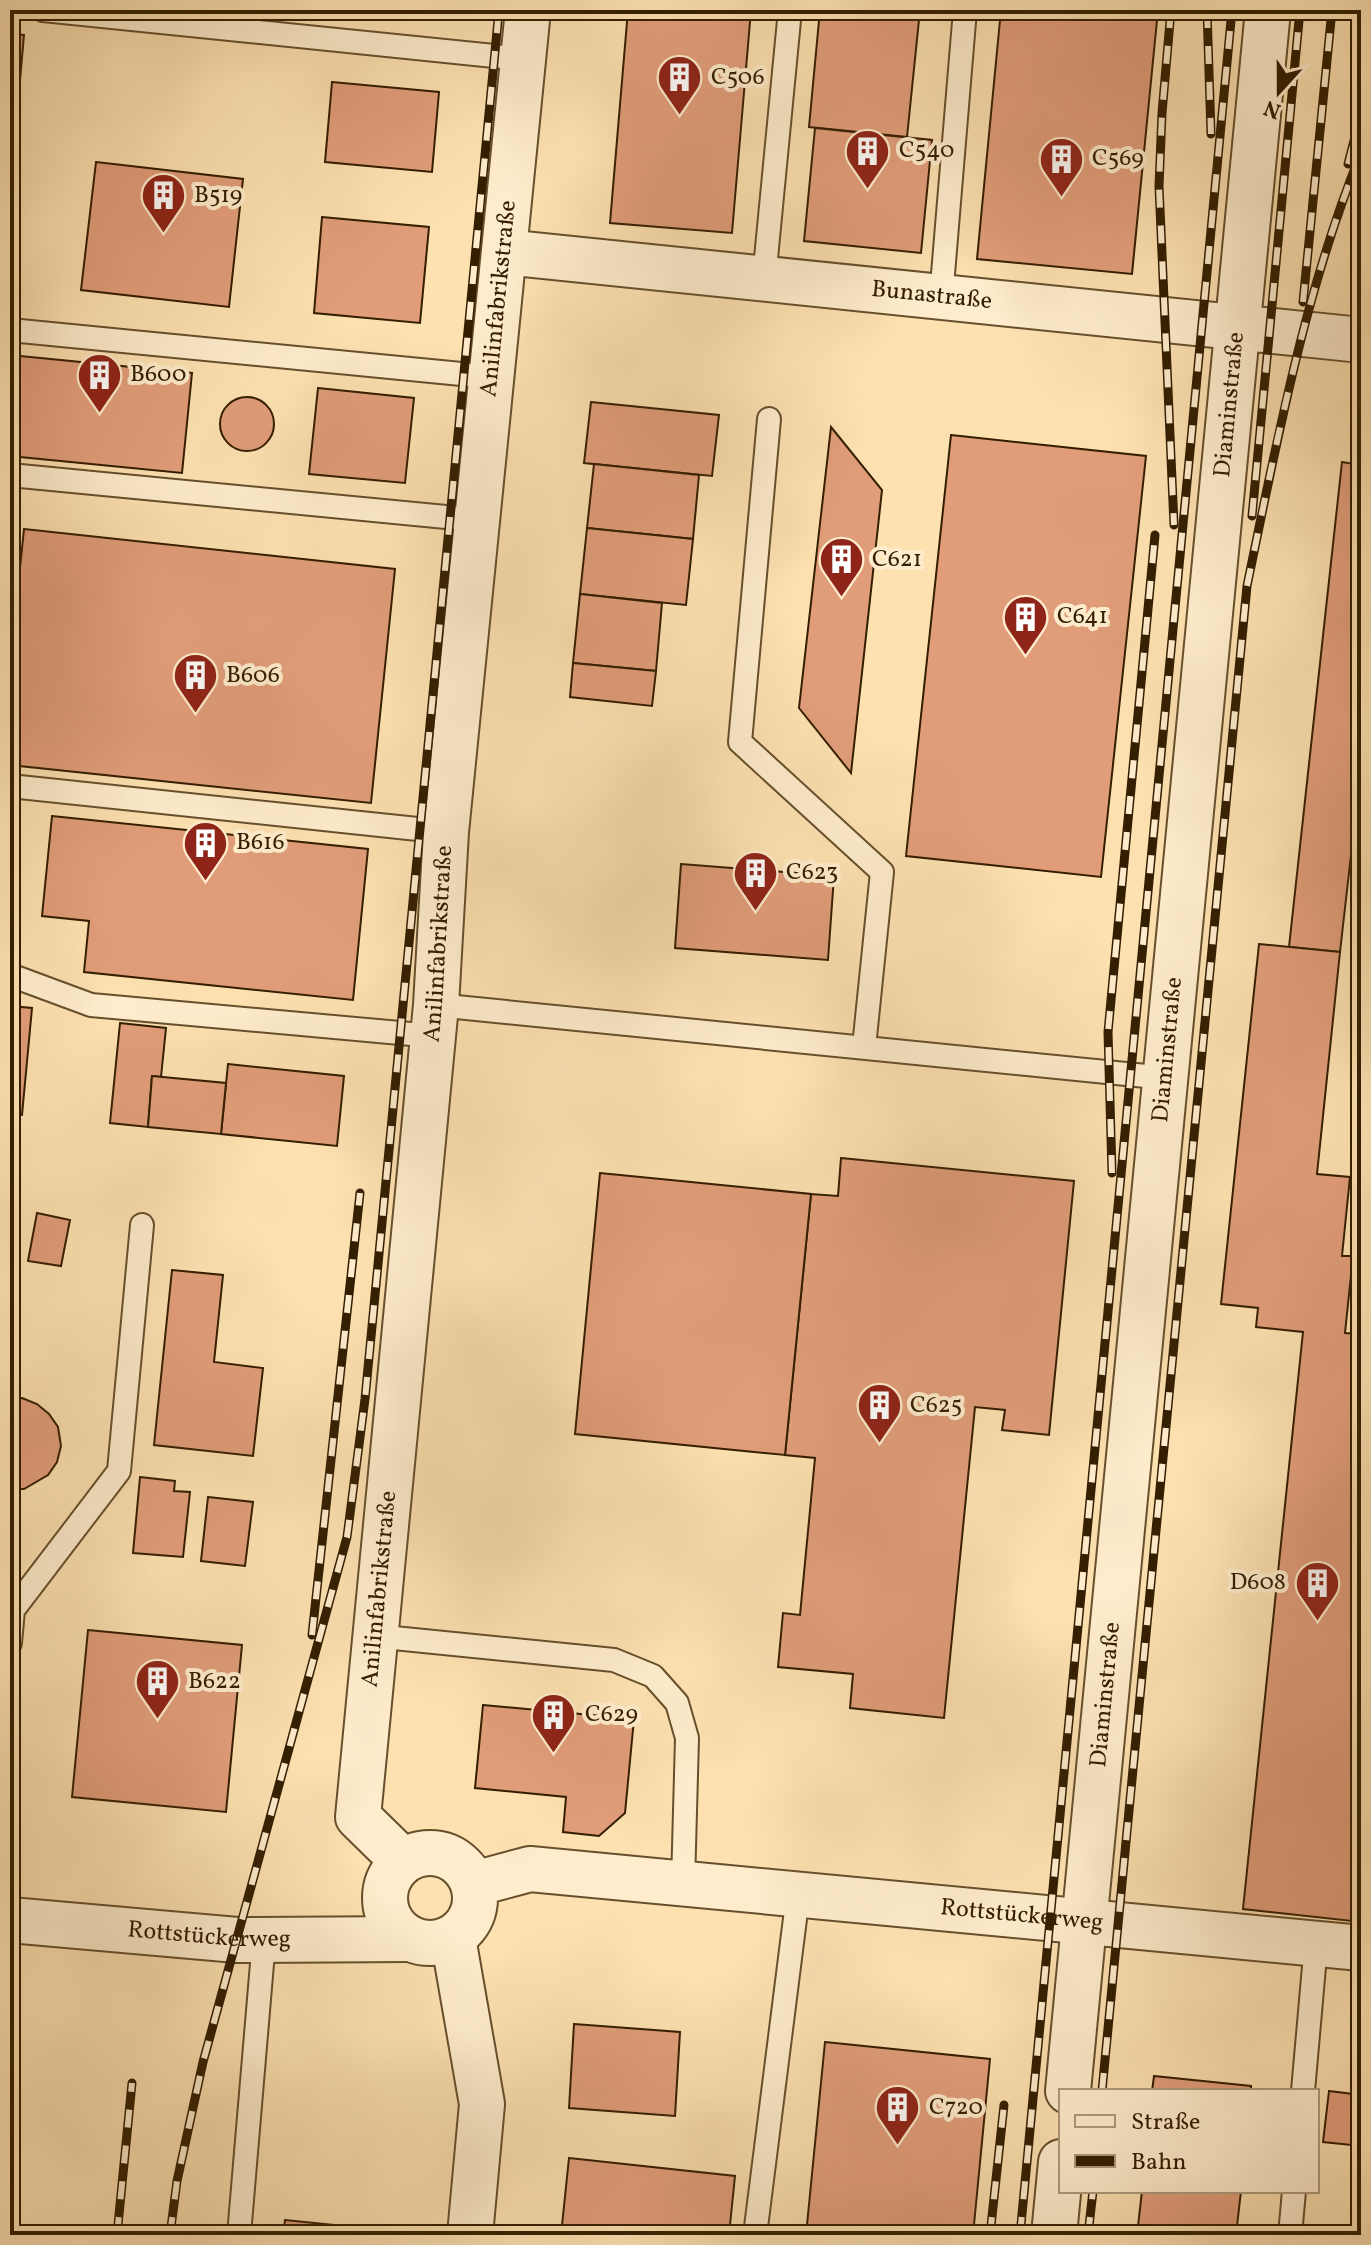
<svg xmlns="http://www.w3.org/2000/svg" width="1371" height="2245" font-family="Vollkorn,serif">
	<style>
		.building { fill: #e19d7a; stroke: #331e00; stroke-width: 2 }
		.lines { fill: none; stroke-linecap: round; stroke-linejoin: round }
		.service-casing { stroke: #664f2c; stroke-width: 26 }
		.minor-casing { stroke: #664f2c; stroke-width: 48 }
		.service { stroke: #feeccc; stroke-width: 22 }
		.minor { stroke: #feeccc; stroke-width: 44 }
		.rail-casing { stroke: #331e00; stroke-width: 9 }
		.rail { stroke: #feeccc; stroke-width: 6; stroke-dasharray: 18; stroke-linecap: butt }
		.labels { text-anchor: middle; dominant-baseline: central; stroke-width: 8; stroke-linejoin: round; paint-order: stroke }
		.poi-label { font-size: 24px; fill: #331e00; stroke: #feeccc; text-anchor: start }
		.street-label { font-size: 24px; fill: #331e00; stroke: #feeccc }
	</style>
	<rect width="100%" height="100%" fill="#fde1b1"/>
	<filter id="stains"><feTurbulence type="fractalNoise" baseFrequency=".0025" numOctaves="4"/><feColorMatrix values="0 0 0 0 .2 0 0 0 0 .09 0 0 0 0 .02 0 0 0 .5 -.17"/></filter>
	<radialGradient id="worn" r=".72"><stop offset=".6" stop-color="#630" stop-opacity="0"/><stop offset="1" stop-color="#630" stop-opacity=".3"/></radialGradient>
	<!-- building -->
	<g class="building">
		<path d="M628 10H751L732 233 610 223Z"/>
		<path d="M820 10H920L907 137 809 127Z"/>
		<path d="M1001 10H1158L1132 274 977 259Z"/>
		<path d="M10 34 24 35 10 194Z"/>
		<path d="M332 82 439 92 432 172 325 162Z"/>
		<path d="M815 128 932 140 921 253 804 241Z"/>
		<path d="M96 162 243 179 229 307 81 290Z"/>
		<path d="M322 217 429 227 420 323 314 313Z"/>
		<path d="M10 355 192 373 182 473 10 456Z"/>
		<path d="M318 388 414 398 405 483 309 474Z"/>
		<circle cx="247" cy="424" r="27"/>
		<path d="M591 402 719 415 712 476 584 463Z"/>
		<path d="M831 427 882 490 851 773 799 708Z"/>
		<path d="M951 435 1146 456 1101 877 906 856Z"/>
		<path d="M1342 462 1361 465V767L1340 952 1289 947Z"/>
		<path d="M594 464 699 475 693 539 587 528Z"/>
		<path d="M587 528 693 539 686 605 580 594Z"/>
		<path d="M24 529 395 569 371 803 10 765V665Z"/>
		<path d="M580 594 662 603 656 671 573 663Z"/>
		<path d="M573 663 656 671 652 706 570 697Z"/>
		<path d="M52 816 368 849 353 1000 84 972 89 921 42 916Z"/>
		<path d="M681 864 834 876 828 960 675 948Z"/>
		<path d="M1259 944 1340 952 1317 1174 1350 1177 1342 1256H1353L1345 1333 1361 1334V1922L1243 1909 1303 1332 1256 1327 1258 1308 1221 1304Z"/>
		<path d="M10 1006 32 1008 22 1115 10 1114Z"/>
		<path d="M120 1023 166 1028 161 1077 152 1076 148 1127 110 1123Z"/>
		<path d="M228 1064 344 1076 337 1146 221 1134Z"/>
		<path d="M152 1076 226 1083 221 1134 148 1127Z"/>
		<path d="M841 1158 1074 1181 1049 1435 1002 1430 1005 1410 975 1407 944 1718 850 1708 853 1674 778 1667 783 1613 800 1615 815 1458 785 1455 811 1194 838 1196Z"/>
		<path d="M600 1173 811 1194 785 1455 575 1434Z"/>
		<path d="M37 1213 70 1220 61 1266 28 1261Z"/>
		<path d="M172 1270 223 1275 214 1362 263 1368 253 1456 154 1445Z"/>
		<path d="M22 1398 37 1404 49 1414 58 1427 61 1446 57 1462 48 1475 24 1489H10V1399Z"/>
		<path d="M140 1477 175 1481 174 1491 190 1492 183 1557 133 1553Z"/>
		<path d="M208 1497 253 1502 245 1566 201 1561Z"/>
		<path d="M88 1630 242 1645 226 1812 72 1797Z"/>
		<path d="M483 1705 634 1719 625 1813 599 1836 563 1832 566 1797 475 1788Z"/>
		<path d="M574 2024 680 2032 675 2116 569 2108Z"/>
		<path d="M825 2042 990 2059 973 2235H806Z"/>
		<path d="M1154 2076 1251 2086V2091H1152Z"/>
		<path d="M1329 2091 1361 2095V2146L1323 2142Z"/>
		<path d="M569 2158 735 2176 729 2235H561Z"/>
		<path d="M1142 2191H1241L1236 2235H1137Z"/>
		<path d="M285 2220 392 2231 391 2235H283Z"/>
	</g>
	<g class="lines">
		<defs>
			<g id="service">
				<path d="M43 10 523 59"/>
				<path d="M764 279 790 10"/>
				<path d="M941 298 965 10"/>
				<path d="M10 330 492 377"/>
				<path d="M769 419 740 742 882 872 864 1047"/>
				<path d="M10 475 477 520"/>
				<path d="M10 786 446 832"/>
				<path d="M10 975 91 1005 433 1036"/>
				<path d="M436 1005 1166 1078"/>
				<path d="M374 1636 614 1660 653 1676 677 1703 687 1738 683 1884"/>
				<path d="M10 1643 13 1610 119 1471 142 1225"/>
				<path d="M1303 2091 1316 1944"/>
				<path d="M239 2235 264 1940"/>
				<path d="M755 2235 798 1895"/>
				<path d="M1290 2235 1294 2191"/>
			</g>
			<g id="minor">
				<path id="s1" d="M504 252 1361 340"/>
				<circle cx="430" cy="1898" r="45"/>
				<path id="s2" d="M403 1861 358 1817 436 1005 446 832 528 10"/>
				<path id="s3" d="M474 1884 530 1869 1361 1948"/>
				<path id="s4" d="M10 1920 237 1940 409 1939"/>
				<path d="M453 1938 482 2104 470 2235"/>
				<path id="s5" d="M1068 2091 1268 10"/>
				<path d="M1054 2235 1061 2162"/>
			</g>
		</defs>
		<!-- service casing -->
		<use href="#service" class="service-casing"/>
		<!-- minor casing -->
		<use href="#minor" class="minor-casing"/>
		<!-- service -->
		<use href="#service" class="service"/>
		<!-- minor -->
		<use href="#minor" class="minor"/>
		<defs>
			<g id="rail">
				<path d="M1171 10 1162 113 1159 186 1174 525"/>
				<path d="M1207 10 1211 134"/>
				<path d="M1348 164 1361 114"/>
				<path d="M1303 302 1332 10"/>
				<path d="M1252 516 1300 10"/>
				<path d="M1112 1173 1108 1032 1155 535"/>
				<path d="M312 1635 360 1193"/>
				<path d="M1102 2091 1247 586C1277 441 1305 290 1361 153"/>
				<path d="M117 2235 132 2083"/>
				<path d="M170 2235 177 2181 203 2062 347 1537 365 1399 499 10"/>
				<path d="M990 2235 1004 2105"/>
				<path d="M1020 2235 1232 10"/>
				<path d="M1088 2235 1093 2191"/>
			</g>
		</defs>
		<!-- rail casing -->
		<use href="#rail" class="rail-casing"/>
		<!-- rail -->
		<use href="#rail" class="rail"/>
	</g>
	<!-- icons -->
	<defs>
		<symbol id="building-pin" viewBox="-11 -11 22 30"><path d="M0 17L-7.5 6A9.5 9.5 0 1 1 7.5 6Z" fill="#8f2418" stroke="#feeccc"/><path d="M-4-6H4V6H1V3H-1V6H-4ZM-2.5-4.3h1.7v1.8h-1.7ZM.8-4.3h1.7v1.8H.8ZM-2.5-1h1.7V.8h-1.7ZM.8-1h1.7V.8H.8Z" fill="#fff"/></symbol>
	</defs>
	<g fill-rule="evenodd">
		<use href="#building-pin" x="654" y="52" width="51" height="69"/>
		<use href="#building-pin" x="842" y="126" width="51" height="69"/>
		<use href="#building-pin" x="1036" y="134" width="51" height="69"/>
		<use href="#building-pin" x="138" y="170" width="51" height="69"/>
		<use href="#building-pin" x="74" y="350" width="51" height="69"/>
		<use href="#building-pin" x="816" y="534" width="51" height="69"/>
		<use href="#building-pin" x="1000" y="592" width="51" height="69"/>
		<use href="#building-pin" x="170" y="650" width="51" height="69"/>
		<use href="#building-pin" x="180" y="818" width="51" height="69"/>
		<use href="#building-pin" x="730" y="848" width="51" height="69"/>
		<use href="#building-pin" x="854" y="1380" width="51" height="69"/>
		<use href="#building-pin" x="1292" y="1558" width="51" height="69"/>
		<use href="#building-pin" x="132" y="1656" width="51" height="69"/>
		<use href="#building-pin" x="528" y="1690" width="51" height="69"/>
		<use href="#building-pin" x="872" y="2082" width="51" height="69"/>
	</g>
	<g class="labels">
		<!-- poi labels -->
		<g class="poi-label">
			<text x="711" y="78">C506</text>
			<text x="899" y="151">C540</text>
			<text x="1092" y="159">C569</text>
			<text x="194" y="196">B519</text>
			<text x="130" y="375">B600</text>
			<text x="872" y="560">C621</text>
			<text x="1057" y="617">C641</text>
			<text x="226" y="676">B606</text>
			<text x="236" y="843">B616</text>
			<text x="786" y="873">C623</text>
			<text x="910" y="1406">C625</text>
			<text x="1286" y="1583" text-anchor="end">D608</text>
			<text x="188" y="1682">B622</text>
			<text x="585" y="1715">C629</text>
			<text x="929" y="2108">C720</text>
		</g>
		<!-- street labels -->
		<g class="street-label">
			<text stroke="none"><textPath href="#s1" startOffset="430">Bunastraße</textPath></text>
			<text stroke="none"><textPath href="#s2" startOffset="1588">Anilinfabrikstraße</textPath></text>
			<text stroke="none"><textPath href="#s5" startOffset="1694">Diaminstraße</textPath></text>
			<text stroke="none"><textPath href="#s2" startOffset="940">Anilinfabrikstraße</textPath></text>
			<text stroke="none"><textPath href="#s5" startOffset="1046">Diaminstraße</textPath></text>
			<text stroke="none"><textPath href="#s2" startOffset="292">Anilinfabrikstraße</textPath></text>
			<text stroke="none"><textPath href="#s5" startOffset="398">Diaminstraße</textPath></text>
			<text stroke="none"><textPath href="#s3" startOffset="552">Rottstückerweg</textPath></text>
			<text stroke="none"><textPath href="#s4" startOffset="200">Rottstückerweg</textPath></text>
		</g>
	</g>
	<!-- margin -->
	<rect width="1371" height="2245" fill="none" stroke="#fde1b1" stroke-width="40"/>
	<rect x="12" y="12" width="1347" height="2221" fill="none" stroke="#331e00" stroke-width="4"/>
	<rect x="20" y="20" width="1331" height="2205" fill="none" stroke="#331e00" stroke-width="2"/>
	<!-- legend -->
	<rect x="1059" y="2089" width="260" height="104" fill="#feeccc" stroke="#ad9a7a" stroke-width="2"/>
	<rect x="1075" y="2115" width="40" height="12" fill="#feeccc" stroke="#ad9a7a" stroke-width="2"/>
	<text x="1131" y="2129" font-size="24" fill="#331e00">Straße</text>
	<rect x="1075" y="2155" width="40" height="12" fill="#331e00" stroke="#ad9a7a" stroke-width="2"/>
	<text x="1131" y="2169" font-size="24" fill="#331e00">Bahn</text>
	<!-- north arrow -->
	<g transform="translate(1279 92) rotate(201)" stroke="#feeccc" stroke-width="6" paint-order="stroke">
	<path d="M0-6L14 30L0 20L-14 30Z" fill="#331e00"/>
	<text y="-12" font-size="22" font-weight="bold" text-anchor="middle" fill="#331e00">N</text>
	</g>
	<rect width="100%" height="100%" filter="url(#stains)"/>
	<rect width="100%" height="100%" fill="url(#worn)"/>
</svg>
